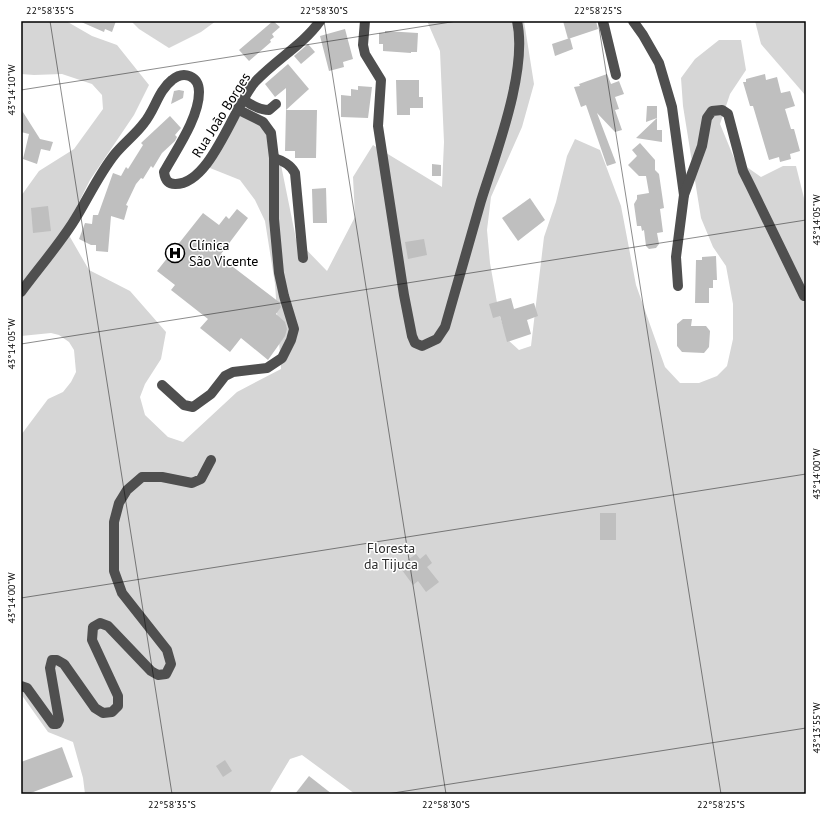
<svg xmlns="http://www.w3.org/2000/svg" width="827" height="815" font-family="'PT Sans',sans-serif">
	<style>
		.green { fill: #d6d6d6 }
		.building { fill: #bfbfbf }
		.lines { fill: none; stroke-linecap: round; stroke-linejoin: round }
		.minor { stroke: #4f4f4f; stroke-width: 10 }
		.ticks { fill: none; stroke: #000; stroke-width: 1; stroke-opacity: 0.45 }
		.labels { text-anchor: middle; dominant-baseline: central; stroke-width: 3; stroke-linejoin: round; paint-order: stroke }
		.street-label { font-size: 14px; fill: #000; stroke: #fff }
		.poi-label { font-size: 14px; fill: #000; stroke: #fff; text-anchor: start }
		.park-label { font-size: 14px; fill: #2d2d2d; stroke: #fff }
		.neatline { fill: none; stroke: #000; stroke-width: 1.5 }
		.ticks-label { font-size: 10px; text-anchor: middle; fill: #000 }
	</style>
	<rect width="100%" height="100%" fill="#fff"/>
	<!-- green -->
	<g class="green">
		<path d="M21 21H66L92 36 117 45 149 85 134 115 90 180 73 214 70 237 89 270 130 291 166 332 161 359 145 384 140 397 145 415 168 437 183 442 237 392 281 369 275 284 265 221 255 200 240 180 210 168V152L243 113 272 130 280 160 296 239 327 271 355 217 353 177 373 145 442 187 444 142 440 51 427 21H524L534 84 522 127 491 197 487 230 490 263 499 314 508 340 519 350 531 346 544 237 556 202 567 156 575 139 600 150 621 206 636 285 665 367 680 383H699L717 376 727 366 733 339V304L726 266 713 247 701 218 683 106 681 78 695 59 719 40H741L746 70 730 94 720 124 734 158 761 177 783 166H796L806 206V794H355L302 755 290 759 269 794H85L83 778 73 742 48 732 21 694V435L48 399 63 392 71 382 76 372 74 350 69 342 59 335 51 333 21 336V196L39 171 74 149 103 109 102 95 92 84 62 74 34 75 21 74Z"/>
		<path d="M131 21H216L201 32 169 48 139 29Z"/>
		<path d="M755 21H806V96L761 44Z"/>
	</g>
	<!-- building -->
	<g class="building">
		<path d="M79 21H116L112 32 105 29 104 32Z"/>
		<path d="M273 21 280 27 272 34 274 37 270 40 271 42 249 61 239 50Z"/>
		<path d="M563 21H596L598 29 568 39Z"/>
		<path d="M345 29 353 59 343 62 344 67 329 71 320 36Z"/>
		<path d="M385 31 418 33 417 52H411V53L383 51V44H379V33H385Z"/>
		<path d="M570 38 573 49 555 56 552 44Z"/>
		<path d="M308 44 315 52 301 64 294 56Z"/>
		<path d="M288 64 309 89 286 110V88L275 97 265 84Z"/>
		<path d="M607 74 611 84 619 81 624 94 615 97 619 109 615 110 622 130 615 132 597 113 616 163 607 166 586 105 581 107 574 87 580 86 579 84Z"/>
		<path d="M765 74 766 80 777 77 781 93 790 91 795 106 785 109 791 129H794L800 151 790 154 791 159 780 162 779 157 769 160 753 106H750L743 82H746V79Z"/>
		<path d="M396 80H419V97H423V108H410V115H397Z"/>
		<path d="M358 86 372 87 368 118 341 117V95L351 96V89L358 90Z"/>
		<path d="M179 90 184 91 183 98 171 104 174 91Z"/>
		<path d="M647 106H657V118L646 122Z"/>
		<path d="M21 109 40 139 53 142 50 151 41 149 37 164 23 159 29 134 21 132Z"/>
		<path d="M286 110H317L316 158H295V151H285Z"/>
		<path d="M170 116 181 128 175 135 177 137 175 141 162 153 153 168 151 166 143 179 141 178 136 184 126 205 128 206 124 220 111 216 108 252 96 251V245H91L79 239 85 223 92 224 93 215H98L113 173 121 176 126 167 128 169 143 145 141 143Z"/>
		<path d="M657 118V130H662V142L636 138Z"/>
		<path d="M640 143 655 160V170L659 174 664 208 660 209 663 232 657 233 659 244 656 248 649 249 646 246 644 230 642 231 641 226H637L634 204 637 199V195L649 193 646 176H639L628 165 637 156 632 150Z"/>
		<path d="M432 164 441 165V176H432Z"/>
		<path d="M326 188 327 223H313L312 189Z"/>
		<path d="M530 198 545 220 518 241 502 218Z"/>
		<path d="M48 206 51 231 33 233 31 208Z"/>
		<path d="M237 209 248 218 221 254 226 257 224 260 279 302 281 307 276 314 285 322 287 329 285 336 268 360 241 338 230 352 200 328 208 319 171 290 175 285 157 271 203 213 219 225 226 216 229 219Z"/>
		<path d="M424 239 427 255 408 259 405 242Z"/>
		<path d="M716 256 717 280H713V288H709V303H695L696 260H702V257Z"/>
		<path d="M511 298 514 309 534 303 538 316 527 320 531 334 507 342 500 316 493 318 489 304Z"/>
		<path d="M683 319H692L691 326H706L710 331 709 347 704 353 682 352 677 346V324Z"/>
		<rect x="600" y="513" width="16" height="27"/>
		<path d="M416 554 420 559 426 554 432 563 427 567 439 582 426 592 418 581 413 585 399 566Z"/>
		<path d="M62 747 73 777 28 794H21V762Z"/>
		<path d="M225 760 232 771 223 777 216 766Z"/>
		<path d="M309 776 332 794H295Z"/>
	</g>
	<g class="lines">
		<!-- minor -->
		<g class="minor">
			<path d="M365 21 363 45 365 54 381 80 378 126 404 295 412 336 415 343 422 346 437 339 445 327C457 285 469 243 481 201 496 153 528 70 517 21"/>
			<path d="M603 21 616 75"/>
			<path d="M633 21 643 35 659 63 672 107 684 195 676 257 678 286"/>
			<path d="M244 100C251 105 259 110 269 110L276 104"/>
			<path d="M274 158C281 160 291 165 295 173L303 258"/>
			<path d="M684 195 702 146 707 118 712 111 722 110 728 114 743 171 750 185 804 296"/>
			<path d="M21 292C38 269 57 247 72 224 87 201 98 175 115 154 124 143 136 134 144 123 155 110 158 91 172 80 184 70 199 76 199 92 199 118 176 150 164 172 165 179 167 184 175 184 211 185 234 105 255 82 275 60 303 45 320 21"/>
			<path d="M162 385 184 405 193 407 211 394 225 376 233 372 267 368 282 358 291 340 294 329 284 296 279 273 274 219V158L271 133 263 122 237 109"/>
			<path d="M21 686 27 688 53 724H57L59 720 50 668 52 660H57L64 664 95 708 103 713 112 712 118 706V696L92 640 93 627 100 623 108 626 151 671 158 675 166 674 171 664 167 650 122 593 114 571V522L119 503 127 490 142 477H162L192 483 201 479 211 460"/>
		</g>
	</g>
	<!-- ticks -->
	<path class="ticks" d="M50 21 172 794M324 21 446 794M598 21 721 794M21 90 457 21M21 344 806 220M21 598 806 474M387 794 806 728"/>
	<!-- icons -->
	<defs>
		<symbol id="hospital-ring" viewBox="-11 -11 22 22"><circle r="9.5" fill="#fff" stroke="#000" stroke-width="1.5"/><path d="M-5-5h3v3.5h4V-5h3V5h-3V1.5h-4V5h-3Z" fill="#000"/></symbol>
	</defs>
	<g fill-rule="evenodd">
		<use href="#hospital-ring" x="164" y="242" width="22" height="22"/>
	</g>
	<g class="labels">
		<!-- street labels -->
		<g class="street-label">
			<text transform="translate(221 115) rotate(-58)">Rua João Borges</text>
		</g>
		<!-- poi labels -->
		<g class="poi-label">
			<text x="189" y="245">Clínica<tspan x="189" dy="16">São Vicente</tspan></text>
		</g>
		<!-- park labels -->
		<g class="park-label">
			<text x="391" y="548">Floresta<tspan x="391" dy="16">da Tijuca</tspan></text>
		</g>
	</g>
	<!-- border -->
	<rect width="827" height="815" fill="none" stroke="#ffffff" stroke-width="44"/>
	<rect x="22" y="22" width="783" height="771" class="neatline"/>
	<g class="ticks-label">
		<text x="50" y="14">22°58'35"S</text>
		<text x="324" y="14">22°58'30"S</text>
		<text x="598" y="14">22°58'25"S</text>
		<text transform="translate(11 90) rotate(-90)" y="4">43°14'10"W</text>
		<text transform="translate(816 220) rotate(-90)" y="4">43°14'05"W</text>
		<text transform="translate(11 344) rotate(-90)" y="4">43°14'05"W</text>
		<text transform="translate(816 474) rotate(-90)" y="4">43°14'00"W</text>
		<text transform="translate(11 598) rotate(-90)" y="4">43°14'00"W</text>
		<text transform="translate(816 728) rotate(-90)" y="4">43°13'55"W</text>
		<text x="172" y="808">22°58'35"S</text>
		<text x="446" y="808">22°58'30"S</text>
		<text x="721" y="808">22°58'25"S</text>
	</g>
</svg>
